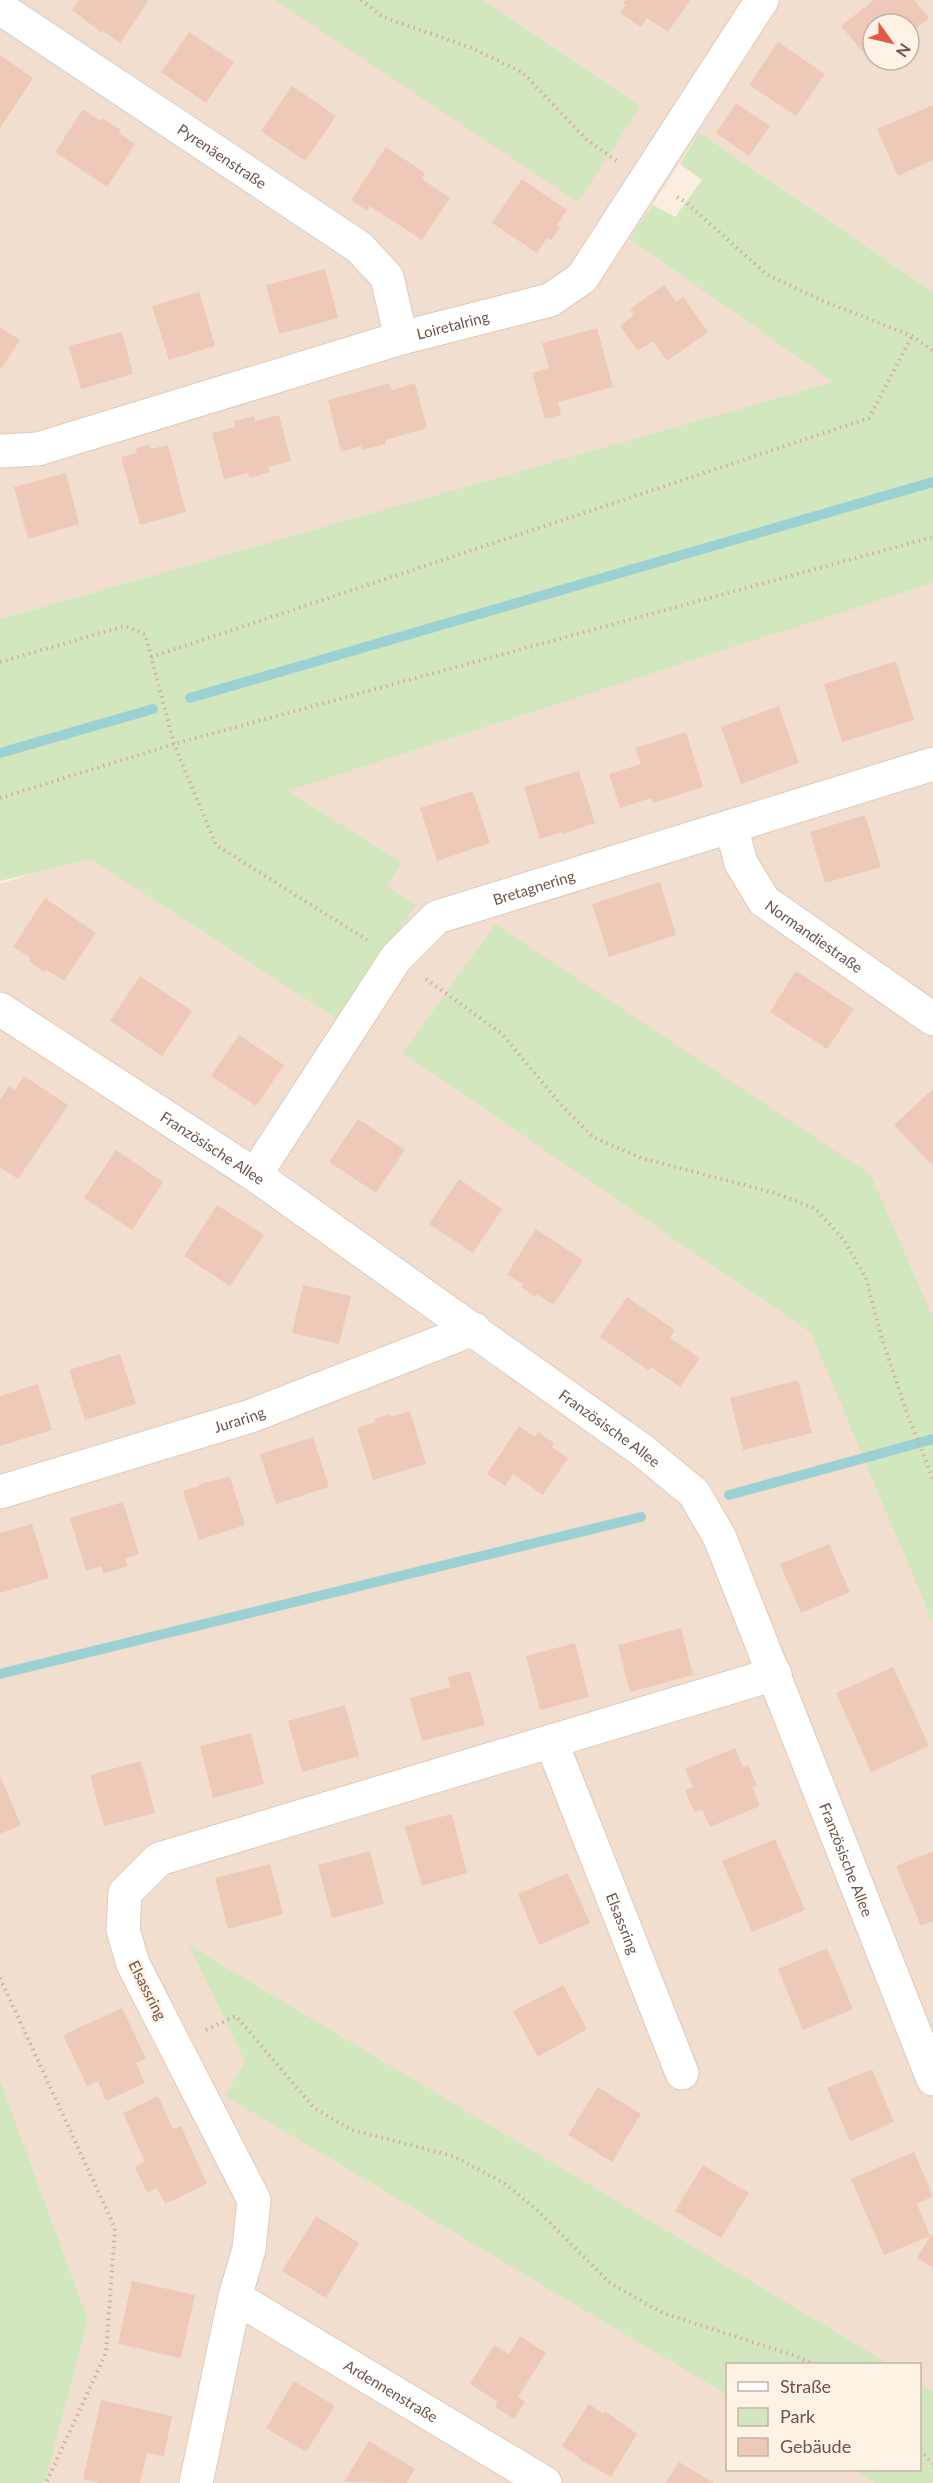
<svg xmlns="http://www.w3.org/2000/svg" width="933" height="2483" font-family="Lato,sans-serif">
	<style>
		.residential { fill: #f2dece; fill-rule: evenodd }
		.green { fill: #d3e7bf }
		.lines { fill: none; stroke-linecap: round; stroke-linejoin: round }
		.stream { stroke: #9cd1d4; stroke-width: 10 }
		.building { fill: #efc9b8 }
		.minor-casing { stroke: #dec9bc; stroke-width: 35 }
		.path { stroke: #d3ac9c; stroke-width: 4; stroke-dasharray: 1.5 4.5; stroke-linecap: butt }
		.minor { stroke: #fff; stroke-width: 33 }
		.labels { text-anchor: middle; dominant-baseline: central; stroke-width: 5; stroke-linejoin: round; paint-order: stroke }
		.street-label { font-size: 15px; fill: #705349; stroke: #fef2e5 }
	</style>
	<rect width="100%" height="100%" fill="#fbeddf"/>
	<!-- residential -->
	<g class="residential">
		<path d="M0 0H933V292L699 132 631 239 834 382 0 619ZM873 24H909V60H873Z"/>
		<path d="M933 583V2483H45L88 2320 0 2080V884ZM728 2364H920V2470H728Z"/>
	</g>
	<!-- green -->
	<g class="green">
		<path d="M275 0H483L641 106 578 202Z"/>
		<path d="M699 132 933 292V583L288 791 402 863 387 886 416 905 337 1019 91 859 0 881V619L833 382 630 239 653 205 675 217 702 180 680 164Z"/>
		<path d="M495 924 871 1175 933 1318V1623L811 1333 403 1053Z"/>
		<path d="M189 1945 889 2364H728L727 2395 225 2096 245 2062Z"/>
		<path d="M0 2080 88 2320 45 2483H0Z"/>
		<path d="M920 2383 933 2391V2483H876L853 2470H920Z"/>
	</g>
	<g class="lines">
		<!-- stream -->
		<g class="stream">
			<path d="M190 698 933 482"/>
			<path d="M0 753 153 709"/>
			<path d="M729 1495 933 1439"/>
			<path d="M0 1674 641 1517"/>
		</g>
	</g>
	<!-- building -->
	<g class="building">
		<path d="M79 0H146L148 1 120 43 103 31 102 33 72 10Z"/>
		<path d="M625 0H690L668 32 647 18 641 27 620 13 626 5 623 3Z"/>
		<path d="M874 0H914L929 18 909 35V24H873V60H878L873 64 841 26Z"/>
		<path d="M189 32 234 62 206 103 161 72Z"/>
		<path d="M778 42 825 74 796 116 749 85Z"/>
		<path d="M0 55 33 78 0 128Z"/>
		<path d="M292 86 336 116 305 161 261 131Z"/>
		<path d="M736 103 770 126 749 156 716 133Z"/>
		<path d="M933 105V160L898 176 877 129Z"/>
		<path d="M83 109 100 121 102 118 121 130 119 133 135 144 107 187 55 152Z"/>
		<path d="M386 147 425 173 422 179 450 198 422 240 370 206 367 211 351 200Z"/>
		<path d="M522 179 567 210 557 225 560 228 551 240 547 238 537 253 492 223Z"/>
		<path d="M325 269 338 318 279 334 266 285Z"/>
		<path d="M664 285 676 302 683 297 708 332 667 361 653 341 638 351 620 326 634 315 630 309Z"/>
		<path d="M199 292 215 346 169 360 152 306Z"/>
		<path d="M0 327 20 340 0 370Z"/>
		<path d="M597 328 613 387 558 402 561 415 545 419 532 373 549 368 542 343Z"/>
		<path d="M122 332 133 374 81 389 69 346Z"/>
		<path d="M389 383 392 390 415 383 427 428 385 440 386 444 362 450 361 446 341 452 328 400Z"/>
		<path d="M279 415 291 461 268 467 270 472 249 478 248 473 224 479 212 433 235 427 234 421 254 416 255 421Z"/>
		<path d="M149 445 151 449 168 445 186 512 140 525 121 457 137 453 136 448Z"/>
		<path d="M66 473 79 524 28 539 14 487Z"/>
		<path d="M896 661 914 720 842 742 824 684Z"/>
		<path d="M779 706 799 763 741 784 721 727Z"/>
		<path d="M686 732 703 787 653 803 651 798 620 808 609 774 641 764 635 748Z"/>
		<path d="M579 771 595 823 563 834 562 832 540 839 524 787Z"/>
		<path d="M473 791 490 843 437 861 420 808Z"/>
		<path d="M865 815 881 867 825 883 810 832Z"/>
		<path d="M660 882 676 935 609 957 592 904Z"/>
		<path d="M45 898 96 933 64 981 46 969 44 972 29 961 31 958 13 947Z"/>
		<path d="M796 971 854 1009 827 1049 770 1012Z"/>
		<path d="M140 976 192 1011 162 1056 110 1021Z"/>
		<path d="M239 1035 284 1065 256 1106 211 1076Z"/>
		<path d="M24 1076 68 1105 18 1179 0 1167V1100L9 1086 15 1090Z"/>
		<path d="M933 1089V1162L931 1164 894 1125Z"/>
		<path d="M358 1119 405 1150 376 1193 329 1162Z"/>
		<path d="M116 1150 163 1182 132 1230 84 1198Z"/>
		<path d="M459 1179 502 1209 473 1253 429 1224Z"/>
		<path d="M217 1205 264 1235 230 1286 184 1256Z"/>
		<path d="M536 1229 583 1260 553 1305 537 1294 535 1297 521 1287 523 1284 507 1274Z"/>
		<path d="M303 1285 351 1296 339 1344 292 1333Z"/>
		<path d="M627 1297 675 1330 670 1338 700 1358 680 1387 651 1367 648 1370 600 1337Z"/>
		<path d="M120 1354 136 1404 85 1420 69 1370Z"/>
		<path d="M798 1380 812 1433 743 1450 730 1398Z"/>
		<path d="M38 1384 52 1430 0 1446V1396Z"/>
		<path d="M410 1411 426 1464 373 1480 357 1428 375 1422 374 1419 389 1414 390 1417Z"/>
		<path d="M519 1426 535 1437 538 1432 554 1443 552 1447 568 1458 543 1495 513 1474 505 1486 487 1474Z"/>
		<path d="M313 1437 329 1487 276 1504 260 1454Z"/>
		<path d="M230 1477 245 1525 199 1540 183 1491 199 1486V1484Z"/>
		<path d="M123 1502 139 1554 125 1559 128 1566 103 1574 101 1566 86 1571 70 1518Z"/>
		<path d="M32 1524 49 1578 0 1593V1533Z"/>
		<path d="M829 1544 850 1592 801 1613 780 1564Z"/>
		<path d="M681 1628 693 1675 630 1692 618 1645Z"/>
		<path d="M575 1643 589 1697 540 1710 526 1656Z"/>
		<path d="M893 1667 929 1746 871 1772 836 1693Z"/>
		<path d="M470 1671 485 1725 422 1741 410 1698 451 1687 448 1677Z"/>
		<path d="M345 1705 359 1756 302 1772 288 1721Z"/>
		<path d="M251 1733 264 1784 213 1798 200 1746Z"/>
		<path d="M735 1748 743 1767 748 1765 757 1785 752 1787 760 1806 710 1827 702 1809 694 1812 685 1790 693 1787 685 1769Z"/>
		<path d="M141 1761 155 1813 104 1826 90 1775Z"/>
		<path d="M0 1776 21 1825 0 1834Z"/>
		<path d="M452 1814 467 1873 422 1886 405 1826Z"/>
		<path d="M775 1839 805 1910 752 1932 722 1861Z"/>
		<path d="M370 1851 384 1904 332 1918 318 1865Z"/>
		<path d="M933 1851V1921L921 1926 896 1866Z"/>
		<path d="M270 1864 283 1914 228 1929 215 1878Z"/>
		<path d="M568 1873 590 1923 539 1945 518 1894Z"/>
		<path d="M827 1948 853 2009 803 2030 778 1969Z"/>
		<path d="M563 1985 587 2029 538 2057 513 2011Z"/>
		<path d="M122 2008 146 2059 136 2063 145 2083 106 2101 98 2081 87 2086 63 2035Z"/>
		<path d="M872 2069 894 2122 850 2141 827 2088Z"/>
		<path d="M598 2087 641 2114 612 2162 568 2135Z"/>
		<path d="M158 2096 173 2129 181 2126 207 2184 165 2204 157 2188 147 2193 135 2167 145 2162 123 2113Z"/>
		<path d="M914 2152 933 2196 917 2204 930 2236 884 2255 851 2179Z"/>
		<path d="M703 2165 749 2193 721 2238 675 2211Z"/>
		<path d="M316 2216 359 2243 326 2298 282 2271Z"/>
		<path d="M933 2235V2268L917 2258 930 2236Z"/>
		<path d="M132 2281 195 2295 181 2358 118 2344Z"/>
		<path d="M520 2336 546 2353 518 2397 525 2402 514 2419 495 2407 498 2402 470 2384 494 2345 509 2354Z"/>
		<path d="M294 2381 335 2406 306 2452 266 2428Z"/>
		<path d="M101 2400 172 2416 164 2456 147 2453 140 2483H99L83 2479Z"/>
		<path d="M589 2404 603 2414 605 2411 637 2434 611 2477 579 2459 580 2458 562 2446Z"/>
		<path d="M369 2441 415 2469 406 2483 344 2482Z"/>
		<path d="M679 2462 714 2483H666Z"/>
	</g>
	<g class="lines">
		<defs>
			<g id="minor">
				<path id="s1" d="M0 8 359 247 387 277 401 338"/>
				<path id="s2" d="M0 451 38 449 401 338 550 300 582 278 762 0"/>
				<path id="s3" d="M731 826 741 863 764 901 933 1019"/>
				<path id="s4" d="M0 1009 255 1175 643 1451 694 1493 720 1538 933 2079"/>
				<path id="s5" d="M255 1175 396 958 437 917 933 764"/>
				<path id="s6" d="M0 1492 251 1416 474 1329"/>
				<path id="s7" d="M551 1741 682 2073"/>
				<path id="s8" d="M235 2297 545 2483"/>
				<path d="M196 2483 235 2297 249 2249 254 2200 133 1964 123 1930 125 1893 159 1859 775 1674"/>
			</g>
		</defs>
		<!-- minor casing -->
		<use href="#minor" class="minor-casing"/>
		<!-- path -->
		<g class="path">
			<path d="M361 0 383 17 472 48 522 72 586 139 617 161"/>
			<path d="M677 197 686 202 766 274 821 300 912 336 933 351"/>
			<path d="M151 657 869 418 912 336"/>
			<path d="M0 662 125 626 145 634 174 744 216 845 367 940"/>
			<path d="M0 798 174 744 933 537"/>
			<path d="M426 979 501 1033 563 1107 593 1137 641 1158 775 1193 816 1209 844 1240 866 1278 881 1336 907 1413 933 1479"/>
			<path d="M0 1978 115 2228 106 2353 46 2483"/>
			<path d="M206 2030 236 2016 314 2108 352 2130 453 2156 504 2183 535 2208 610 2283 663 2313 796 2356 813 2364"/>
			<path d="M920 2450 933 2464"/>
		</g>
		<!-- minor -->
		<use href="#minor" class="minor"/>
	</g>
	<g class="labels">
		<!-- street labels -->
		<g class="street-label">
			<text stroke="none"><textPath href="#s1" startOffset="267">Pyrenäenstraße</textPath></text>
			<text stroke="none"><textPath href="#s2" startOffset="471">Loiretalring</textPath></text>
			<text stroke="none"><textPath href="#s5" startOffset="418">Bretagnering</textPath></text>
			<text stroke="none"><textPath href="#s3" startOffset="144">Normandiestraße</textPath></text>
			<text stroke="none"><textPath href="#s4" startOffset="254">Französische Allee</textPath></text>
			<text stroke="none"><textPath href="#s6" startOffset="250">Juraring</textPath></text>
			<text stroke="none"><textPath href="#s4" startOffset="740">Französische Allee</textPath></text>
			<text stroke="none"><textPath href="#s4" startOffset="1244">Französische Allee</textPath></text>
			<text stroke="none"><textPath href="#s7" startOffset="196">Elsassring</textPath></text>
			<text transform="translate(148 1990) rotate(63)">Elsassring</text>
			<text stroke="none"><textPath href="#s8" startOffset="182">Ardennenstraße</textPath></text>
		</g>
	</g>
	<!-- legend -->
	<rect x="726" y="2363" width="195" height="108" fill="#fef2e5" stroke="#c5b2a7" stroke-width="1.5"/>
	<rect x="738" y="2382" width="30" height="9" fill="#ffffff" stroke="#c5b2a7" stroke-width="1.5"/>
	<text x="780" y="2393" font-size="18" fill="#705349">Straße</text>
	<rect x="738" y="2408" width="30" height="18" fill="#d3e7bf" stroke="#c5b2a7" stroke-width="1.5"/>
	<text x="780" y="2423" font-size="18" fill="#705349">Park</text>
	<rect x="738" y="2438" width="30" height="18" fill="#efc9b8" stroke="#c5b2a7" stroke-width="1.5"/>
	<text x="780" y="2453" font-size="18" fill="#705349">Gebäude</text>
	<!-- north arrow -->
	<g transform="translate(891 42) rotate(124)"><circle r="28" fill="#fef2e5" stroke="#c5b2a7" stroke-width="1.5"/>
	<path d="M0-4.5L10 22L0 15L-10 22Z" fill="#e05c49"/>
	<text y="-9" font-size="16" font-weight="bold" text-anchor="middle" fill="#705349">N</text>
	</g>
</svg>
